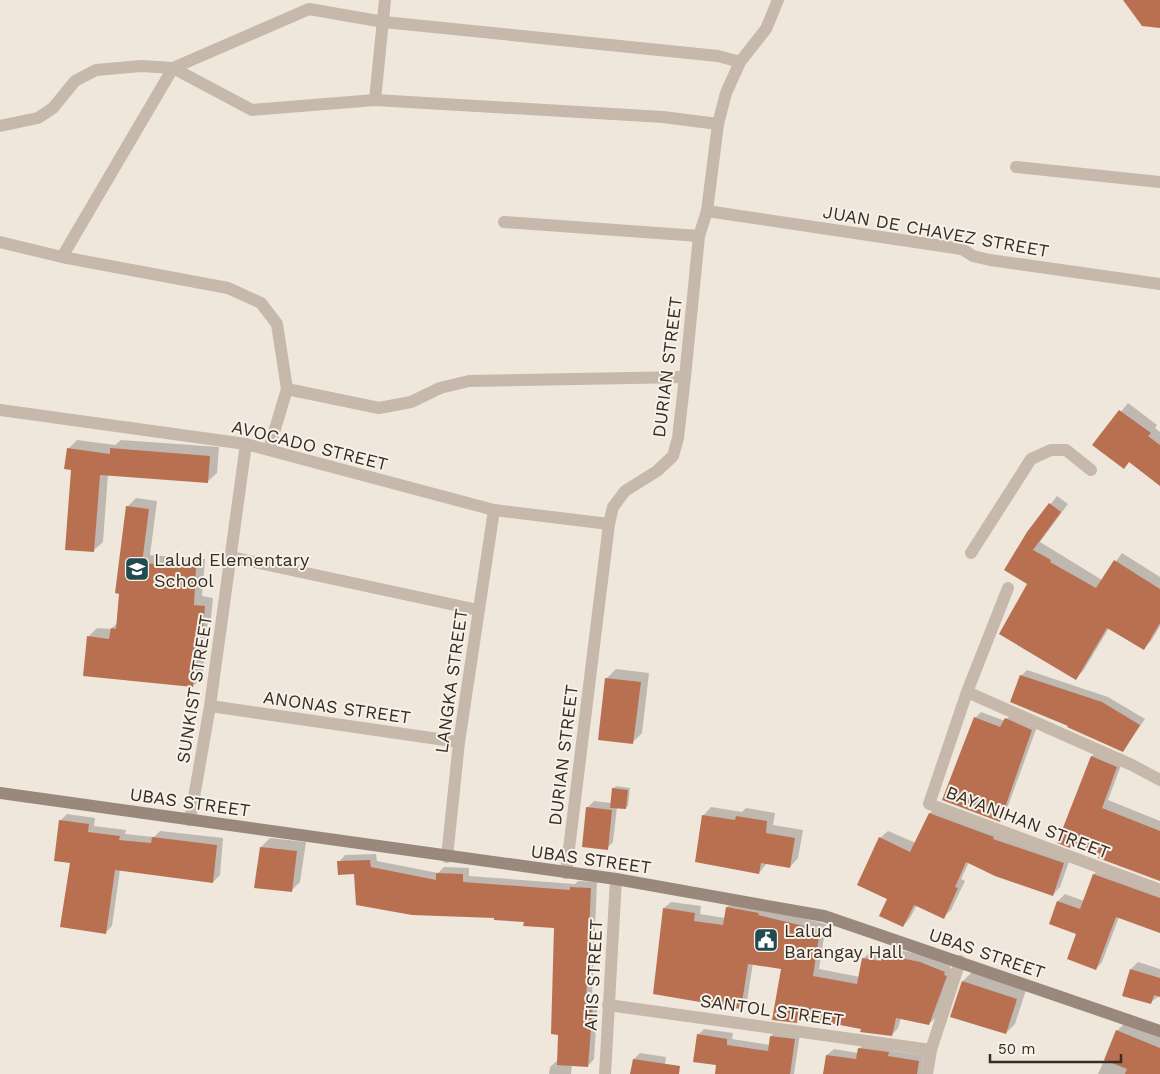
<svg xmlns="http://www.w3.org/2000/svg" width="1160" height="1074" font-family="'Work Sans',sans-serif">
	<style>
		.shadow { fill: #0003 }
		.building { fill: #b97051 }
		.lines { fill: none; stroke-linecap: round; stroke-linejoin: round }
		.street { stroke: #c6b8aa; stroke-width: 12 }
		.secondary { stroke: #99887b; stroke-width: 12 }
		.labels { text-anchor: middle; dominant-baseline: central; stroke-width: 4; stroke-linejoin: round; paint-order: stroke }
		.street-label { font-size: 18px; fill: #342d28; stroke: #f7f1e8 }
		.poi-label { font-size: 18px; fill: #342d28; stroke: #f7f1e8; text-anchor: start }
	</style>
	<rect width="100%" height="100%" fill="#efe7dc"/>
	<!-- shadow -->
	<g class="shadow">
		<path d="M1128 403 1157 425 1155 428 1160 432V485L1130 461 1094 445Z"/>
		<path d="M77 440 115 445 121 440 219 447 217 473 207 482 108 474 103 542 93 551 68 449Z"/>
		<path d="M1057 496 1068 504 1040 542 1102 580 1122 553 1160 577V626L1151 641 1143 649 1109 628 1083 671 1076 678 1029 583 1028 533Z"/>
		<path d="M136 498 157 501 150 555 205 559 202 596 213 598 211 618 208 621 202 677 193 686 88 637 97 628 111 629 117 623 127 507Z"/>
		<path d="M616 669 649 673 642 733 633 742 607 678Z"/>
		<path d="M1027 670 1108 697 1145 719 1123 751 1021 676Z"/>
		<path d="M981 712 1005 721 1012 713 1038 724 1005 814 999 820 975 718Z"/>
		<path d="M1099 749 1123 760 1108 800 1160 821V880L1101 853 1073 843 1070 846 1058 842 1092 756Z"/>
		<path d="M616 786 630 788 628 806 625 808 617 807 613 842 607 848 583 846 588 807 594 801 611 803 613 789Z"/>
		<path d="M937 806 1071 856 1060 887 1053 895 969 862 961 879 965 881 951 910 943 917 917 905 910 918 903 926 888 899 880 838 888 831 916 843 930 813Z"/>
		<path d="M711 807 742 812 746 808 775 813 773 825 803 830 798 858 790 867 767 863 759 873 703 816Z"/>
		<path d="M67 814 95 818 94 826 126 830 125 834 154 837 160 831 223 838 220 875 213 882 120 870 112 926 105 933 71 862 60 821Z"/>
		<path d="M270 838 306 842 300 882 291 891 261 847Z"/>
		<path d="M376 854 377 861 438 873 444 867 469 868V876L575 884 578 881 597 882 592 996 598 997 594 1059 588 1066 572 1065 571 1074H549L550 1067 558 1060 560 1033 555 927 495 917 355 872 339 862 345 855Z"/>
		<path d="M1101 867 1160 889V932L1119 917 1102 962 1096 969 1078 933 1051 923 1058 901 1065 894 1084 901 1094 874Z"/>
		<path d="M734 901 826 924 819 969 860 977 864 958 870 952 884 954 890 948 927 956 951 965 950 968 952 969 936 1017 929 1024 901 1018 898 1028 892 1035 802 1017 797 1022 782 968 753 963 747 1001 741 1008 664 908 671 902 701 906 700 914 725 918 727 907Z"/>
		<path d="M1138 962 1160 969V995L1150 1003 1131 969Z"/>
		<path d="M972 972 1026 990 1015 1024 1006 1033 963 981Z"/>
		<path d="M1125 1023 1160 1037V1074H1098L1117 1031Z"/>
		<path d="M704 1029 733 1033 732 1039 770 1045 771 1036 777 1030 800 1034 794 1074H716L718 1064 698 1035Z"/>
		<path d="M865 1043 893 1051 924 1055 921 1074H825L827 1055 834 1049 858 1053 859 1049Z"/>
		<path d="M640 1053 666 1057 664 1074H632L634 1059Z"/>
	</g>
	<!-- building -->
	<g class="building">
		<path d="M1123 0H1160V28L1142 26Z"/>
		<path d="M1119 410 1151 433 1148 436 1160 445V486L1129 462 1124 469 1092 445Z"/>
		<path d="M67 448 110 454V448L210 456 208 483 100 475 94 552 65 550 71 470 64 469Z"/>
		<path d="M1049 503 1061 512 1033 550 1051 560 1050 562 1096 588 1114 560 1160 589V623L1144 650 1107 628 1076 680 999 634 1027 584 1004 570 1027 532Z"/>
		<path d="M126 506 149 509 142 563 196 567 194 605 205 606 203 628H199L193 687 83 676 87 636 109 639 111 628 116 629 119 594 115 593Z"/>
		<path d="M1020 675 1102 702 1140 725 1123 752 1067 727 1068 726 1010 702Z"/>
		<path d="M605 678 641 682 633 744 598 740Z"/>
		<path d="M974 717 1000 727 1005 718 1032 730 1000 822 942 800Z"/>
		<path d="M1091 756 1117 767 1102 808 1160 831V881L1098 858 1100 854 1071 844 1070 848 1057 843Z"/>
		<path d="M612 788 628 790 626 809 610 808Z"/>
		<path d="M586 807 612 810 608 850 582 847Z"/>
		<path d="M929 813 994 837 993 839 1064 863 1053 896 995 876 966 862 955 887 958 888 944 919 914 905 903 927 879 916 887 899 857 885 879 837 910 852Z"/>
		<path d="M702 815 735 820 736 816 767 821 766 833 795 838 790 868 761 863 759 874 695 862Z"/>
		<path d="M59 820 89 824 88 832 120 836 119 840 151 843 152 837 217 845 213 883 115 870 106 934 60 927 70 863 54 861Z"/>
		<path d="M260 847 297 851 292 892 254 888Z"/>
		<path d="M370 860 371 867 436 880V873L463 874V882L570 890V887L591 888 586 1003H593L588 1067 557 1065 558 1035 551 1034 554 928 523 926 524 922 494 920V918L412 915 356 905 354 874 338 875 337 861Z"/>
		<path d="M1093 874 1160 898V933L1116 917 1096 970 1067 959 1076 934 1049 924 1057 901 1080 909Z"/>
		<path d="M726 907 759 913 758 915 820 930 813 976 857 984 862 958 881 961 882 954 920 962 945 972 944 975 947 976 929 1025 896 1018 892 1036 860 1032 861 1029 798 1017 797 1023 772 1020 781 969 748 964 741 1009 653 994 663 908 695 913 694 921 723 925Z"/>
		<path d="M1130 969 1160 978V997L1154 995 1151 1004 1122 996Z"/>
		<path d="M962 981 1017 999 1006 1034 950 1017Z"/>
		<path d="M1116 1030 1160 1048V1074H1125L1127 1069 1104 1060Z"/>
		<path d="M697 1034 727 1039V1045L768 1051 770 1036 795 1039 790 1074H715L716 1065 693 1062Z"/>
		<path d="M858 1048 889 1052 888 1056 919 1061 917 1074H823L826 1055 856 1059Z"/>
		<path d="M633 1059 680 1066 679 1074H630Z"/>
	</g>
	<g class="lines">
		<!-- street -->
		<g class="street">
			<path d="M375 100 385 0"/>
			<path d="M0 126 38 118 53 108 75 81 96 70 141 66 173 68 252 110 375 100 663 117 718 124"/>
			<path d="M1016 167 1160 182"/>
			<path d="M707 211 962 249 973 256 990 260 1160 284"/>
			<path d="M504 222 699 236"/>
			<path d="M0 242 62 257 228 288 261 303 277 324 287 389"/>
			<path d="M62 257 173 68 309 9 384 22 718 56 740 62"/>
			<path d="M0 410 246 444 494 510 609 524"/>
			<path d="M269 449 287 389 379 408 411 402 440 388 469 381 685 377"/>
			<path d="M971 553 1031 459 1051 450H1066L1091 470"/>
			<path d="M231 557 478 610"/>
			<path d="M1008 588 967 692 929 804 1160 890"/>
			<path d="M967 692 1132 765 1160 780"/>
			<path d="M210 706 459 742"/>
			<path d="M190 820 210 706 246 444"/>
			<path d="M447 857 459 742 494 510"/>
			<path d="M566 873 609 524 613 507 625 491 657 471 673 456 678 438 685 377 699 236 707 211 718 124 726 93 740 62 766 29 778 0"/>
			<path d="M608 1005 931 1050"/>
			<path d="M605 1074 616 879"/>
			<path d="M927 1074 931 1050 960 961"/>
		</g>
		<!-- secondary -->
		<path class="secondary" d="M0 793 616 879 824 916 1160 1031"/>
	</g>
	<!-- icons -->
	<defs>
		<symbol id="school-square" viewBox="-11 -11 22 22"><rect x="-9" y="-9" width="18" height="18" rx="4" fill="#224b51" stroke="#f7f1e8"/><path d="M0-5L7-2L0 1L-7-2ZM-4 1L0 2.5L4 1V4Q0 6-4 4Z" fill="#fff"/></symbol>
		<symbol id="civic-square" viewBox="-11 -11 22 22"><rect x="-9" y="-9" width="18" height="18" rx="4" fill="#224b51" stroke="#f7f1e8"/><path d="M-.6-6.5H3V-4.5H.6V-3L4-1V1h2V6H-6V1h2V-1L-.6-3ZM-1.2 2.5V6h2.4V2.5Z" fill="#fff"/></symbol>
	</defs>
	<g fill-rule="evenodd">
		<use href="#school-square" x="123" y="555" width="28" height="28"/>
		<use href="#civic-square" x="752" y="926" width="28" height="28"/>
	</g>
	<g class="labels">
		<!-- street labels -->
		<g class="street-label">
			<text transform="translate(936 231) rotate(10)">JUAN DE CHAVEZ STREET</text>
			<text transform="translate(667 367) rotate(-83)">DURIAN STREET</text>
			<text transform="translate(310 445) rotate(14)">AVOCADO STREET</text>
			<text transform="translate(451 681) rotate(-82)">LANGKA STREET</text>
			<text transform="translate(194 689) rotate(-81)">SUNKIST STREET</text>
			<text transform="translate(337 707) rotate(8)">ANONAS STREET</text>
			<text transform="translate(563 755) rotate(-83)">DURIAN STREET</text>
			<text transform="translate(190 802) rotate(8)">UBAS STREET</text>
			<text transform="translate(1028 822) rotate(21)">BAYANIHAN STREET</text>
			<text transform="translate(591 859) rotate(8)">UBAS STREET</text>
			<text transform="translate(987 953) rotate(19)">UBAS STREET</text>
			<text transform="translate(593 975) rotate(-87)">ATIS STREET</text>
			<text transform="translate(772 1010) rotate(8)">SANTOL STREET</text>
		</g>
		<!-- poi labels -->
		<g class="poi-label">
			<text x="154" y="559">Lalud Elementary<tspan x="154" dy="21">School</tspan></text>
			<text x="784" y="930">Lalud<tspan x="784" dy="21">Barangay Hall</tspan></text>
		</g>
	</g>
	<!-- scale -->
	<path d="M990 1054v8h131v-8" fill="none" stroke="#342d28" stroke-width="2.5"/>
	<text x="998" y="1054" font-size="15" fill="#342d28" stroke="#f7f1e8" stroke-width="4" paint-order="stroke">50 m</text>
</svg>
